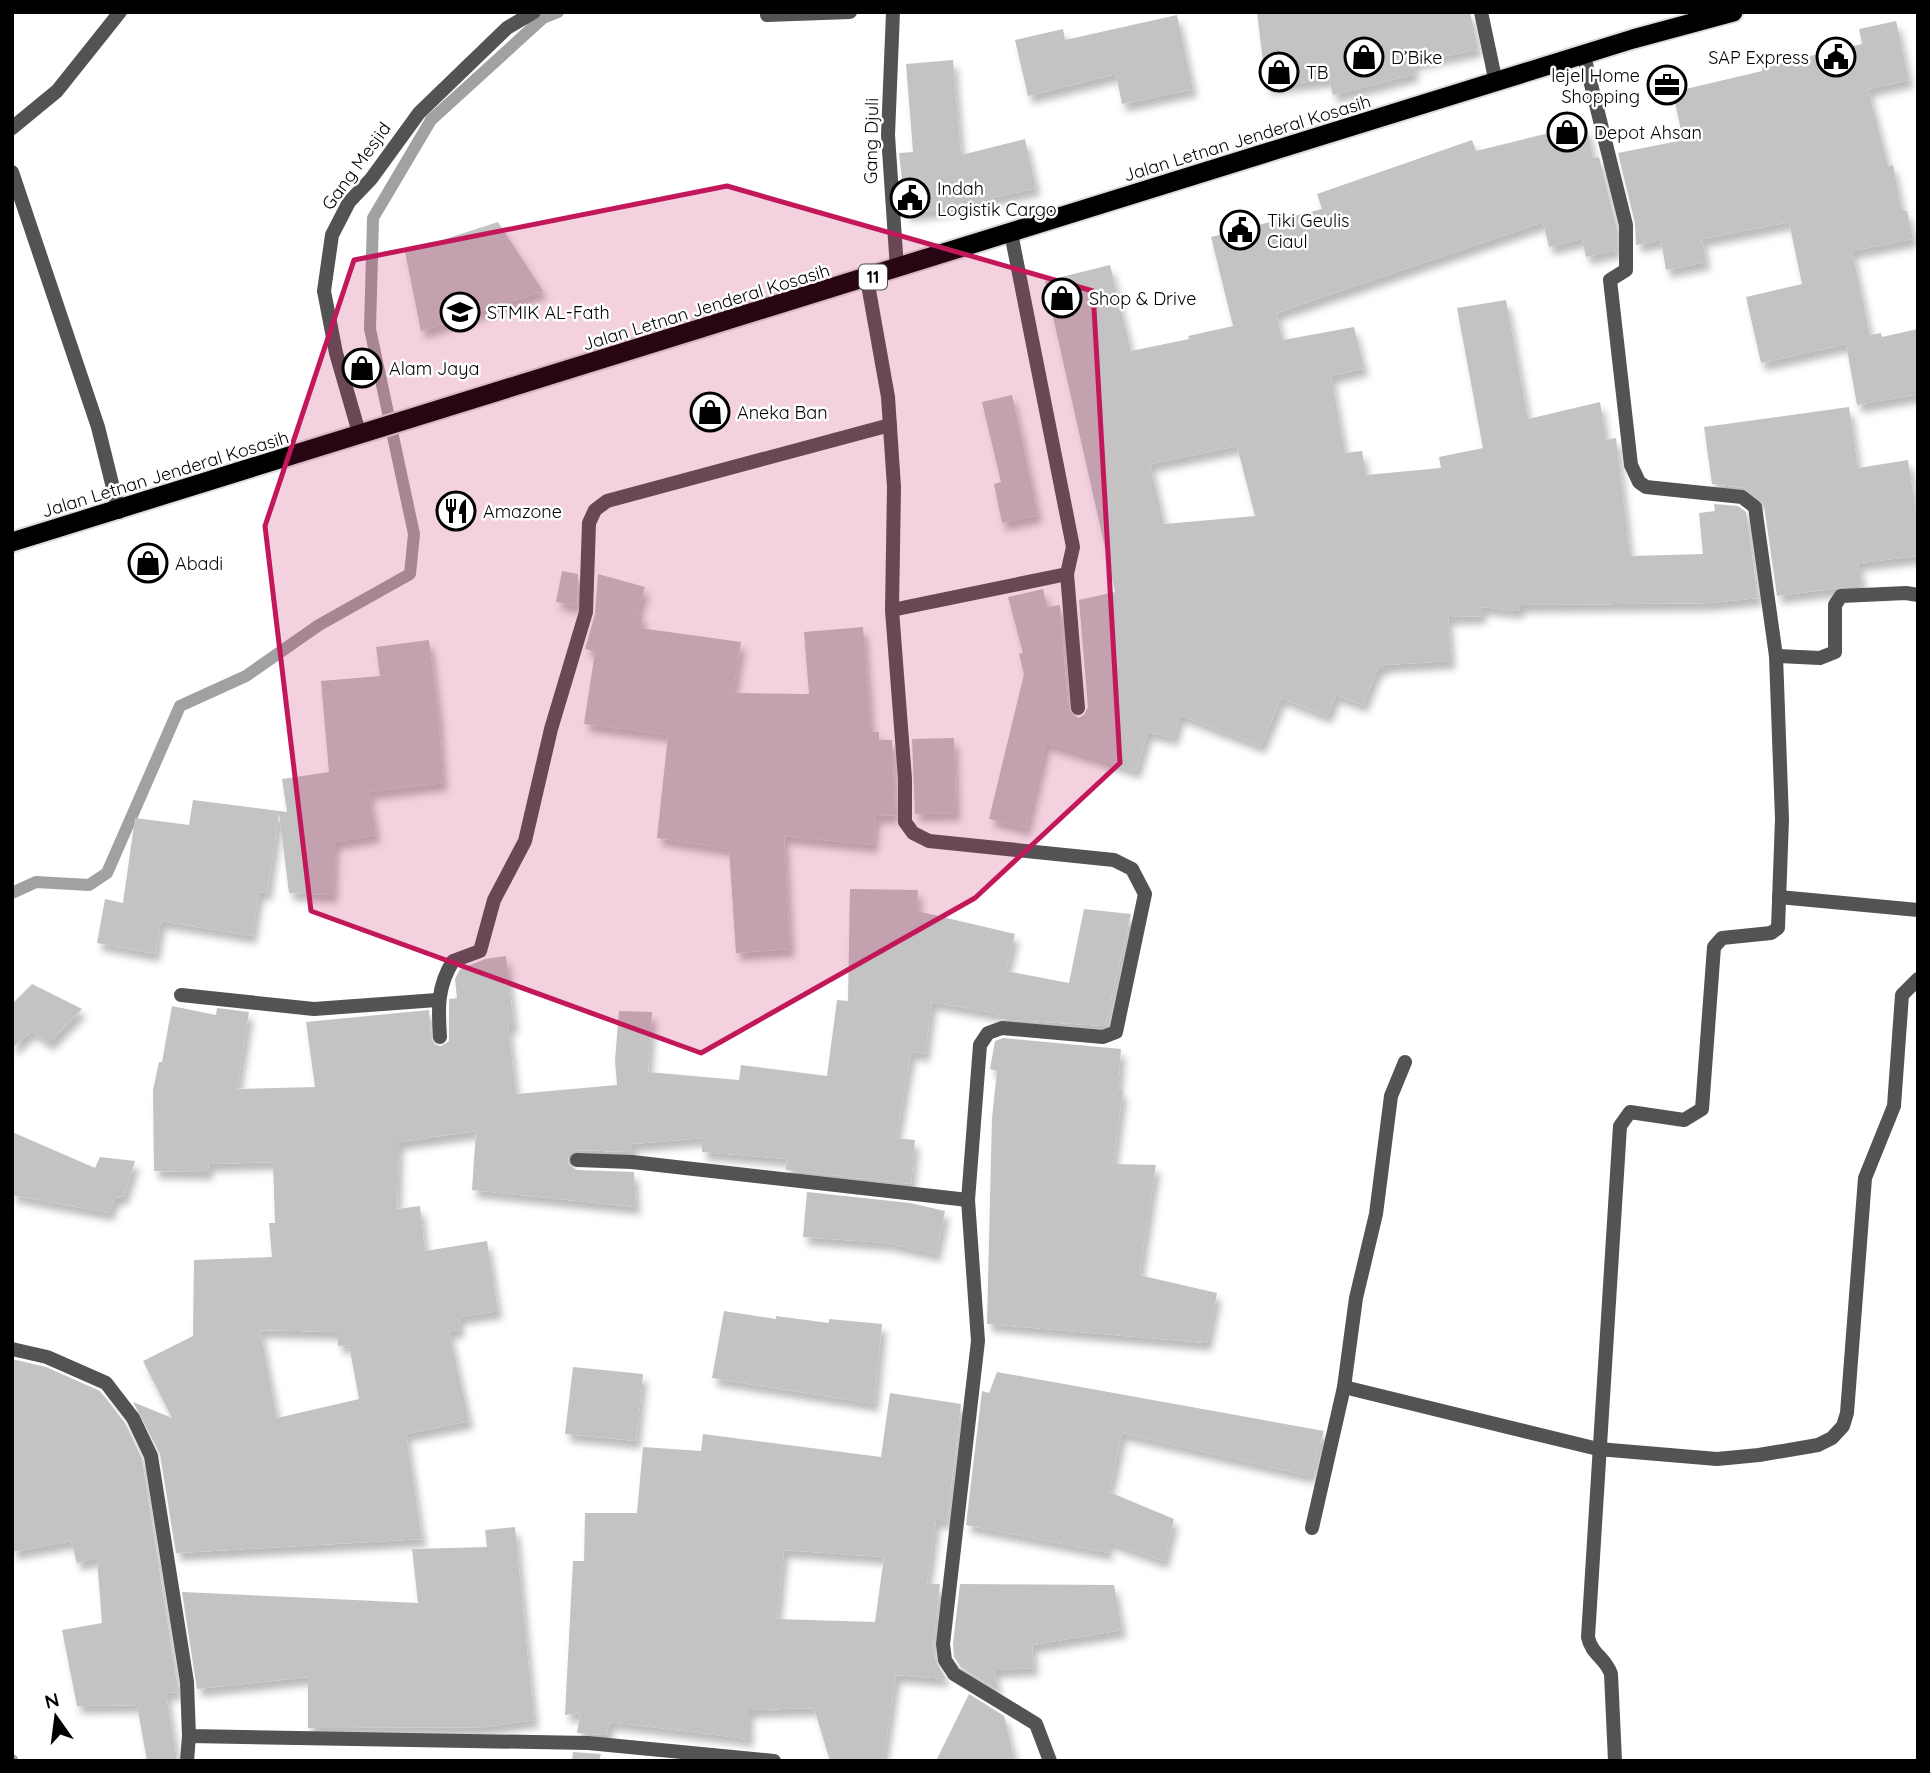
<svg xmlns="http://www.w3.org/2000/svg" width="1930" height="1773" font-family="Quicksand,sans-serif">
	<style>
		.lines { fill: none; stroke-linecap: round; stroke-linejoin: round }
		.stream { stroke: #a1a1a1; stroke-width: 12 }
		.building { fill: #c3c3c3; fill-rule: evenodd; filter: url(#shadow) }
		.trunk-casing { stroke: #dbdbdb; stroke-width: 23 }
		.minor { stroke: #535353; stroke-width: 14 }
		.trunk { stroke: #000; stroke-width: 19 }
		.marked { fill: #c2185b; fill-opacity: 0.2; stroke: #c2185b; stroke-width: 5; stroke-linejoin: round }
		.labels { text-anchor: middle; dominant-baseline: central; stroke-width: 5; stroke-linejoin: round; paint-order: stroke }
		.shield { fill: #fff; stroke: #4c4c4c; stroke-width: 2 }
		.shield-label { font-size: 16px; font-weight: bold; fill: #000 }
		.poi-label { font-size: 18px; fill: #000; stroke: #fff; text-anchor: start }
		.street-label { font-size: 18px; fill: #000; stroke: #fff }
	</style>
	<defs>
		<filter id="shadow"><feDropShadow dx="4.5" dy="8" stdDeviation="3.5" flood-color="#0004"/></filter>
	</defs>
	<rect width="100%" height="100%" fill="#fff"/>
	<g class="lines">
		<!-- stream -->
		<g class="stream">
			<path d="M12 893 36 882 89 885 107 873 180 706 246 676 319 625 410 574 414 534 370 329 373 218 431 120 543 18 558 12"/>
			<path d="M12 1760V1761"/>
		</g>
	</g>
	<!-- building -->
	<g class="building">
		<path d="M1257 12H1470L1478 49 1412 63 1415 74 1333 95 1329 79 1266 87Z"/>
		<path d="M1177 15 1193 89 1122 104 1116 74 1028 96 1015 40 1063 29 1065 40Z"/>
		<path d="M1896 21 1909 80 1868 89 1888 166 1893 165 1902 211H1907L1913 239 1852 251 1870 335 1881 333 1882 337 1918 329V394L1857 405 1846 344 1761 363 1746 297 1802 284 1789 222 1702 239 1706 262 1666 270 1661 240 1636 245 1635 223 1618 153 1683 140 1673 92 1762 71V67L1862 44 1859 29Z"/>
		<path d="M953 60 961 155 1025 139 1036 188 945 209 906 214 899 153 913 152 906 64Z"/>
		<path d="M1587 128 1593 158 1599 157 1616 226V250L1586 257 1582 239 1549 247 1543 222 1276 313 1283 340 1354 327 1364 368 1331 376 1345 453 1362 451 1366 475 1441 468 1439 457 1483 448 1457 308 1506 300 1528 419 1600 402 1606 440 1616 438 1630 556 1703 554 1699 513 1715 511 1714 504 1738 506 1746 512 1758 598 1708 603 1520 605 1519 611 1482 607V616L1448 617 1451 661 1384 665V668H1378L1363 705 1336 695 1327 716 1281 698 1261 746 1180 715 1174 738 1148 732 1136 771 1046 743 1026 828 989 819 1024 674 1019 654 1023 653 1008 597 1043 589 1047 607 1060 605 1068 709 1078 718 1084 715 1088 707 1079 600 1115 592 1045 281 1110 265 1131 351 1189 339 1188 336 1233 326 1211 237 1322 209 1317 194 1472 140 1476 151 1553 132 1554 136ZM1237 446 1255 516 1164 524 1150 464Z"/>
		<path d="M498 222 543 291 421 331 405 252Z"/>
		<path d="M1012 395 1038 515 1002 523 994 484 1001 482 982 402Z"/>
		<path d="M1849 407 1858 468 1908 460 1918 526V556L1858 563 1862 585 1777 596 1764 505 1744 488 1712 484 1704 427Z"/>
		<path d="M562 571 578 574 577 606 556 602Z"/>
		<path d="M598 574 645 587 637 614 643 616 640 628 741 642 733 693 809 694 804 632 863 627 871 732H879V740H892L895 815 876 816 873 845 784 836 790 949 736 953 729 849 657 838 668 735 584 724 595 652 585 649 595 614Z"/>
		<path d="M429 640 438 710 443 783 369 792 376 835 335 842 333 895 289 893 279 814 267 893 259 892 252 936 161 921 155 954 97 943 105 899 123 903 135 818 189 825 193 800 287 812 282 779 329 772 321 681 380 676 376 647Z"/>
		<path d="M954 738 956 813 915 814 912 739Z"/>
		<path d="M850 889 918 890 917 911 1015 934 1006 971 1069 983 1084 909 1131 914 1105 1026 999 1019 1000 1014 932 1002 925 1054 911 1052 896 1138 915 1140 911 1184 786 1170 787 1159 702 1152V1138L632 1144V1152L577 1150 569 1154 568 1164 576 1170 634 1172 636 1207 472 1190 476 1131 399 1142 397 1209 420 1206 425 1251 487 1241 498 1311 459 1317 460 1330 449 1331 469 1421 406 1434 422 1539 176 1553 160 1454 133 1402 172 1418 143 1361 193 1336 194 1260 272 1257 269 1223H275L273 1162 208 1164 209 1172 154 1171 153 1090 159 1062H162L172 1006 216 1015 217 1008 249 1012 237 1089 315 1087 306 1022 429 1010 431 1038 435 1045 441 1046 449 1041V999L457 998 455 979 460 969 485 959 506 956 514 1026H508L516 1094 617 1085 615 1061 619 1011 652 1012 648 1072 739 1080 741 1065 827 1076 837 1000 848 1001ZM260 1330 337 1332 338 1346 349 1345 359 1399 277 1418Z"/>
		<path d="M32 984 82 1009 49 1043 32 1031 12 1048V1004Z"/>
		<path d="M1003 1038 1121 1049 1118 1090H1123L1113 1164 1156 1165 1139 1275 1217 1293 1207 1343 987 1324 992 1118 997 1071 990 1069 995 1041Z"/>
		<path d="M12 1132 95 1168 100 1157 135 1161 124 1196 115 1198 109 1213 12 1195Z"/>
		<path d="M807 1192 910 1203 945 1211 936 1254 887 1243 803 1237Z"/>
		<path d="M724 1311 776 1319V1316L829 1323V1319L882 1324 874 1404 712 1378Z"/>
		<path d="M12 1359 46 1367 100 1391 125 1423 142 1459 177 1683 178 1692 166 1693 177 1761H147L137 1705 77 1706 62 1630 102 1623 97 1558 77 1563 71 1541 12 1552Z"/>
		<path d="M573 1367 643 1374 636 1441 565 1434Z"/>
		<path d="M997 1372 1324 1431 1310 1476 1122 1433 1109 1492 1174 1519 1164 1561 1107 1541 1109 1553 966 1525 982 1391 989 1393Z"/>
		<path d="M890 1393 961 1404 947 1522 936 1519 927 1584H940L933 1645 936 1662 946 1679 896 1675 883 1761H830L814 1708 749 1710V1739L610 1722 606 1735 577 1733 580 1713 565 1715 573 1561H584L585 1513H637L643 1447 701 1451 703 1434 881 1457ZM784 1550 884 1557 875 1622 777 1619Z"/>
		<path d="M515 1527 534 1720 484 1727 308 1728V1677L197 1689 182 1592 418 1603 412 1549 487 1547 485 1530Z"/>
		<path d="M960 1584 1114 1585 1122 1630 1032 1645 1034 1668 994 1670 998 1690 961 1667 954 1657 953 1644Z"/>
		<path d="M969 1694 1004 1716 1015 1761H936Z"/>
		<path d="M573 1752 601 1754 599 1761H572Z"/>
	</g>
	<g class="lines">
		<defs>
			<path id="trunk" d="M12 542 1633 39 1733 12"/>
		</defs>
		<!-- trunk casing -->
		<use href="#trunk" class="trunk-casing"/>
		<!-- minor -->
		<g class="minor">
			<path d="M893 12 888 135 897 269"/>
			<path d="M1481 12 1496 83"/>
			<path d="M767 15 850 12"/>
			<path d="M1584 56 1626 225V270L1610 280 1631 465 1639 482 1646 487 1742 497 1755 507 1776 656 1782 819 1778 928 1771 933 1722 938 1714 947 1702 1109 1684 1120 1630 1112 1620 1126 1588 1637C1591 1654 1606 1658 1611 1674L1615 1761"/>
			<path d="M12 128 57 91 120 12"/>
			<path d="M12 172 98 427 119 512"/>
			<path d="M867 279 888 397 894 487 892 610 905 779V822L913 833 929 841 1114 860 1132 869 1145 894 1116 1032 1103 1037 1002 1028 988 1033 980 1045 968 1200 978 1341 943 1644 945 1660 954 1674 1036 1724 1050 1761"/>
			<path d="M360 436 336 353 324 291 332 235 349 202 371 179 419 113 507 28 534 12"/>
			<path d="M1067 574 1078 708"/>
			<path d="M892 610 1067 574 1073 547 1011 233"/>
			<path d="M1776 656 1820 658 1835 652V605L1841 596 1906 593 1918 595"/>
			<path d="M1779 897 1918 910"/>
			<path d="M181 995 314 1009 437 1000"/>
			<path d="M440 1037C438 1008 437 987 453 961L480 951 494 900 525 841 551 729 586 612 589 523 595 510 607 501 890 425"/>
			<path d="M577 1160 632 1162 968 1200"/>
			<path d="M12 1349 47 1357 106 1383 133 1418 151 1456 187 1682 189 1736 588 1743 774 1761"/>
			<path d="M1344 1387 1356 1298 1376 1214 1391 1096 1405 1062"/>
			<path d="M1312 1528 1344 1387 1598 1449 1717 1459 1759 1455 1818 1445 1832 1438 1843 1426 1847 1413 1865 1178 1894 1106 1902 995 1918 979"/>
			<path d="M187 1761 189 1736"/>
		</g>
		<!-- trunk -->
		<use href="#trunk" class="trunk"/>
	</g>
	<!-- marked area -->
	<path class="marked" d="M727 186 1093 291 1120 763 975 898 701 1053 311 911 265 526 354 260Z"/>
	<!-- icons -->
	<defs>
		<symbol id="shop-ring" viewBox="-11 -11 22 22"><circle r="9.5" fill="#fff" stroke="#000" stroke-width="1.5"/><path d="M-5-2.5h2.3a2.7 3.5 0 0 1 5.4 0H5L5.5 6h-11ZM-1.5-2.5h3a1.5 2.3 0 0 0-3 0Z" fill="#000"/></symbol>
		<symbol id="civic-ring" viewBox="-11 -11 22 22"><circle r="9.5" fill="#fff" stroke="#000" stroke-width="1.5"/><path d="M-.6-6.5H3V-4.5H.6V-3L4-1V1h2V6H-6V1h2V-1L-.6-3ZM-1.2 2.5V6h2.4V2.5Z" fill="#000"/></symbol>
		<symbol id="office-ring" viewBox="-11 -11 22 22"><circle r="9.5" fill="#fff" stroke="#000" stroke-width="1.5"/><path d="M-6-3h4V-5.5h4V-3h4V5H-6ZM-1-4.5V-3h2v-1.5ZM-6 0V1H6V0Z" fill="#000"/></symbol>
		<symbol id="university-ring" viewBox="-11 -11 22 22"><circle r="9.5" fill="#fff" stroke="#000" stroke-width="1.5"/><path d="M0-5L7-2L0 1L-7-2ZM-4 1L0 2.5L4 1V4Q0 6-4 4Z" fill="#000"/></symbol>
		<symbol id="restaurant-ring" viewBox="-11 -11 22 22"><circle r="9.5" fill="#fff" stroke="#000" stroke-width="1.5"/><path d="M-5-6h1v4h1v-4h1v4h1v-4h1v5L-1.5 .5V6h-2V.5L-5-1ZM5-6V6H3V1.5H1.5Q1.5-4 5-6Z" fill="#000"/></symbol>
	</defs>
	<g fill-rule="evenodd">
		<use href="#shop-ring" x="1342" y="35" width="44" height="44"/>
		<use href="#civic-ring" x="1814" y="35" width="44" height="44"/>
		<use href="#shop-ring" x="1257" y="50" width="44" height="44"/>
		<use href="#office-ring" x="1645" y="63" width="44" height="44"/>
		<use href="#shop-ring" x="1545" y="110" width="44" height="44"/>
		<use href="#civic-ring" x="888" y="176" width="44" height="44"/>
		<use href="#civic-ring" x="1218" y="208" width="44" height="44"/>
		<use href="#shop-ring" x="1040" y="276" width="44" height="44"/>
		<use href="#university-ring" x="438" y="290" width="44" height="44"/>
		<use href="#shop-ring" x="340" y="346" width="44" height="44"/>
		<use href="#shop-ring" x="688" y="390" width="44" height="44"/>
		<use href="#restaurant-ring" x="434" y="489" width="44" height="44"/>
		<use href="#shop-ring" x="126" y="541" width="44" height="44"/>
	</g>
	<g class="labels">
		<!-- shield labels -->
		<rect class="shield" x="859" y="264.5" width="28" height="25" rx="5"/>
		<g class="shield-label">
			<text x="873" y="277">11</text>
		</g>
		<!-- poi labels -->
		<g class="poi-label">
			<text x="1391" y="57">D’Bike</text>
			<text x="1809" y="57" text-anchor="end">SAP Express</text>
			<text x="1306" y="72">TB</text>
			<text x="1640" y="75" text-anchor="end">lejel Home<tspan x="1640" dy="21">Shopping</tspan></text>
			<text x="1594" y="132">Depot Ahsan</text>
			<text x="937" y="188">Indah<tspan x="937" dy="21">Logistik Cargo</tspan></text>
			<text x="1267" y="220">Tiki Geulis<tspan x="1267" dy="21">Ciaul</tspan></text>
			<text x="1089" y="298">Shop &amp; Drive</text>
			<text x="487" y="312">STMIK AL-Fath</text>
			<text x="389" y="368">Alam Jaya</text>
			<text x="737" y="412">Aneka Ban</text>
			<text x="483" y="511">Amazone</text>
			<text x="175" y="563">Abadi</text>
		</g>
		<!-- street labels -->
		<g class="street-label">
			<text transform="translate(1247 138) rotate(-17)">Jalan Letnan Jenderal Kosasih</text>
			<text transform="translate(871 141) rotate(-89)">Gang Djuli</text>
			<text transform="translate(356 166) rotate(-54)">Gang Mesjid</text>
			<text transform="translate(706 307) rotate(-17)">Jalan Letnan Jenderal Kosasih</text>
			<text transform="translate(165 474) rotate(-17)">Jalan Letnan Jenderal Kosasih</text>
		</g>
	</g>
	<!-- border -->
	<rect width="1930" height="1773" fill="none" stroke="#000000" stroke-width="28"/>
	<!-- north arrow -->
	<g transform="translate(56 1717) rotate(346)" stroke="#ffffff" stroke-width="5" paint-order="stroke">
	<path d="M0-5L12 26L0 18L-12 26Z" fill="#000000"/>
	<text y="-10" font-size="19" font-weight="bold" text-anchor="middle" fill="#000000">N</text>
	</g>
</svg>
